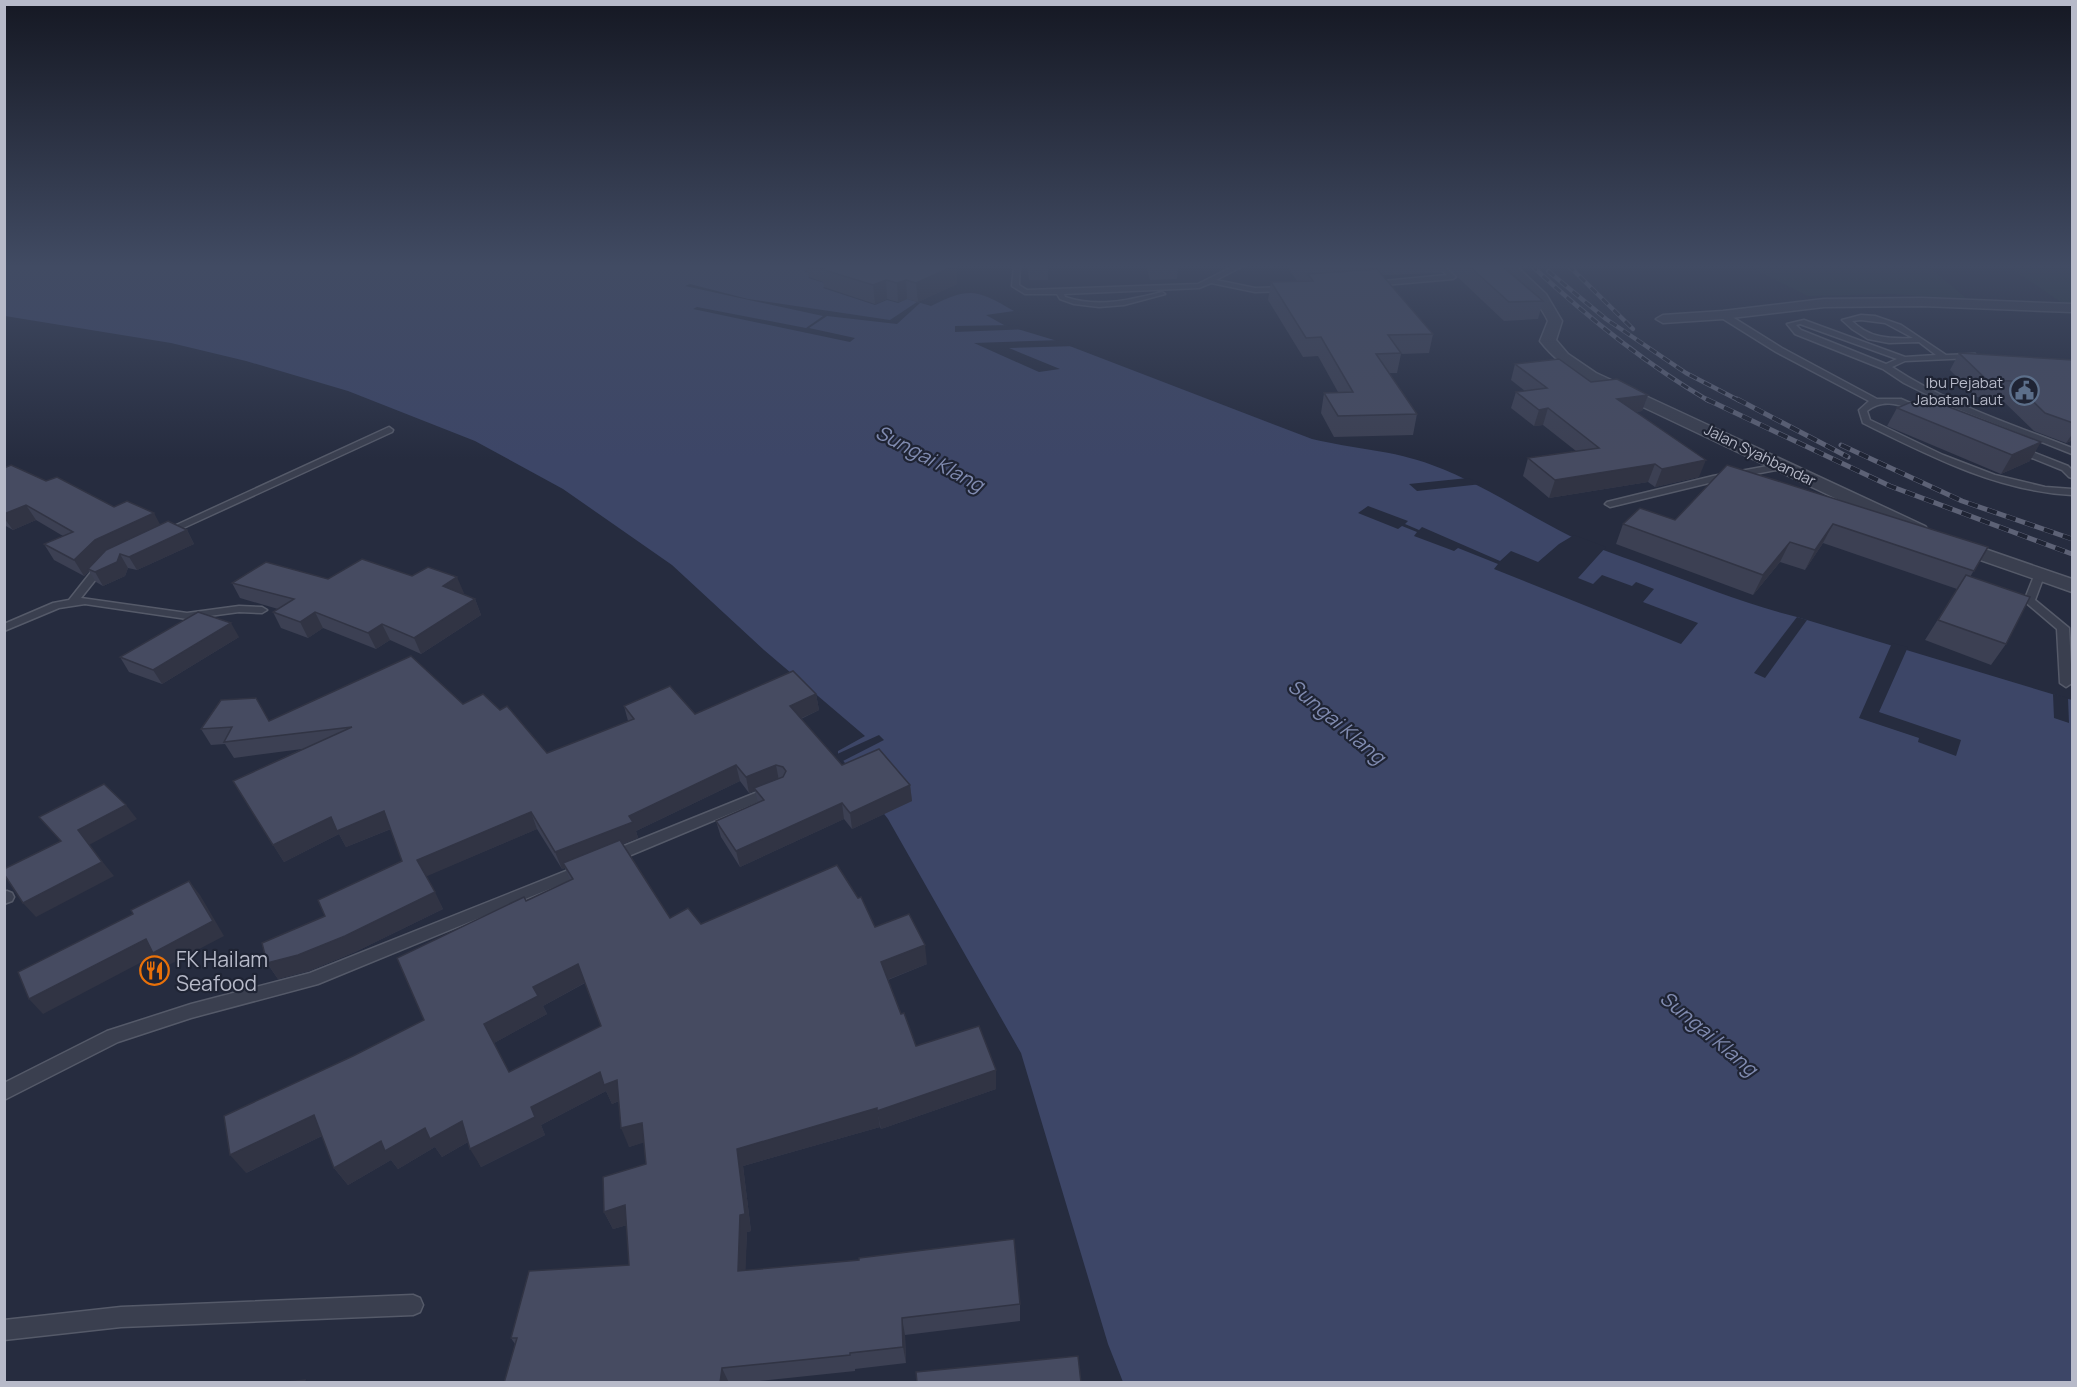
<svg xmlns="http://www.w3.org/2000/svg" width="2077" height="1387" font-family="Manrope,sans-serif">
	<style>
		.green { fill: #283840 }
		.water { fill: #3d4667 }
		.pier { fill: #262c3f }
		.lines { fill: none; stroke-linecap: round; stroke-linejoin: round }
		.lane-casing { stroke: #555a69; stroke-width: 3 }
		.street-casing { stroke: #555a69; stroke-width: 3 }
		.lane { fill: #3a3f4f; fill-rule: evenodd }
		.street { fill: #3a3f4f; fill-rule: evenodd }
		.rail-far1-casing { stroke: #5d6276; stroke-width: 4.5 }
		.rail-casing { stroke: #5d6276; stroke-width: 5 }
		.rail-far1 { stroke: #1f2434; stroke-width: 3; stroke-dasharray: 8; stroke-linecap: butt }
		.rail { stroke: #1f2434; stroke-width: 4; stroke-dasharray: 10; stroke-linecap: butt }
		.wall { fill: #3c4053; fill-rule: evenodd }
		.shaded-wall { fill: #313444 }
		.building { fill: #464b61; stroke: #313444; stroke-width: 1.5; fill-rule: evenodd }
		.labels { text-anchor: middle; dominant-baseline: central; stroke-width: 4.5; stroke-linejoin: round; paint-order: stroke }
		.far-poi-label { font-size: 15px; fill: #b7bac9; stroke: #1f2434; text-anchor: end }
		.far-street-label { font-size: 15px; fill: #b7bac9; stroke: #1f2434 }
		.water-label { font-size: 20px; font-style: italic; fill: #808bb0; stroke: #1f2434 }
		.near-poi-label { font-size: 21px; fill: #b7bac9; stroke: #1f2434; text-anchor: start }
	</style>
	<rect width="100%" height="100%" fill="#262c3f"/>
	<!-- green -->
	<g class="green">
		<path d="M1746 265H1927L1967 299 1892 294 1808 296Z"/>
		<path d="M2007 265H2072V304L2062 303Z"/>
	</g>
	<!-- water -->
	<path class="water" d="M5 265H815L804 271 814 275 808 278 828 284 823 288 875 305 887 300 898 303 907 299 931 306C970 286 978 290 1014 311L986 315 1004 325 1054 340 1312 439C1353 449 1393 450 1432 465 1481 483 1524 513 1570 536 1597 549 1627 558 1655 569 1702 586 1748 605 1797 617L2072 700V1382H1123L1108 1344 1021 1053 888 819 838 754V751L865 736 764 650 672 565 563 489 475 441 348 391 246 361 171 343 5 316Z"/>
	<!-- pier -->
	<g class="pier">
		<path d="M690 284 748 299 890 320 917 302 920 303 897 324 827 316 809 328 855 338 850 342 693 309 697 307 806 328 823 316 685 286Z"/>
		<path d="M1015 325 1031 329 955 332V326Z"/>
		<path d="M1061 340 1076 346 1009 348 1060 369 1039 372 974 343Z"/>
		<path d="M1468 478 1482 484 1417 491 1409 484Z"/>
		<path d="M1368 506 1408 521 1405 524 1419 530 1422 527 1500 561 1511 551 1538 562 1559 544 1574 535 1606 547 1578 578 1593 584 1602 575 1632 586 1636 582 1654 589 1643 602 1698 623 1681 644 1494 569 1498 564 1458 548 1454 551 1414 536 1417 532 1402 526 1398 529 1358 513Z"/>
		<path d="M1797 617 1807 620 1765 678 1754 673Z"/>
		<path d="M1892 643 1908 647 1879 712 1961 740 1956 756 1918 742 1919 738 1859 718Z"/>
		<path d="M2053 694 2068 698 2069 723 2054 718Z"/>
		<path d="M879 735 884 740 841 762 835 755Z"/>
	</g>
	<g class="lines">
		<defs>
			<g id="lane">
				<path d="M1014 265H1020L1019 285 1027 290 1198 284 1234 266 1245 265 1216 280 1255 288 1284 287 1287 289 1284 291 1255 292 1211 283 1199 288 1064 294 1065 297C1098 308 1129 300 1162 292L1165 294 1124 305 1099 307 1074 304 1060 299 1057 294H1025L1012 286Z"/>
				<path d="M1436 265H1443L1456 277 1453 279 1373 286 1370 284 1373 282 1447 275Z"/>
				<path d="M1720 313H1726L1782 348 1877 399H1901L1924 409 1920 412C1901 406 1885 397 1867 411L1870 420 1943 455 1995 475 2045 487 2072 489V495C1997 491 1930 456 1863 423L1859 410 1869 401 1776 352 1720 317Z"/>
				<path d="M1861 315 1875 316 1901 325 1946 355 1975 354V358H1972L1905 361 1892 367C1948 404 2011 424 2072 448V454L1950 406 1904 383 1883 369 1795 334 1787 324 1804 320 1905 357 1936 355 1919 342 1889 343 1868 339 1852 329 1842 320ZM1861 320 1885 323 1913 338C1889 339 1869 338 1852 321ZM1800 324 1897 359 1886 364 1801 330 1796 325Z"/>
				<path d="M389 427 393 430 392 432 168 535 164 536 159 533Z"/>
				<path d="M2020 447 2068 466 2072 470V478L2069 477 2062 470 2017 452 2016 450Z"/>
				<path d="M1784 463 1787 464V468L1713 482 1610 507 1605 504 1607 502 1713 476Z"/>
				<path d="M103 561 108 564 81 598 187 613 239 606 262 607 267 610 262 613 239 612 187 619 85 604 59 608 4 631V624L53 603 69 600 99 562Z"/>
				<path d="M2039 573 2044 576 2035 600 2069 628 2072 683 2066 687 2060 683 2057 629 2024 601 2034 576Z"/>
				<path d="M770 787 775 789 777 792 775 795 619 860 614 861 609 860 607 856 609 852Z"/>
				<path d="M581 865 586 866 588 870 586 874 318 984 191 1018 118 1042 4 1100V1083L107 1031 191 1004 310 973Z"/>
				<path d="M7 891 12 893 14 897 12 901 4 904V892Z"/>
				<path d="M413 1295 420 1298 423 1305 420 1312 413 1315 121 1327 4 1340V1320L121 1307Z"/>
			</g>
			<g id="street">
				<path d="M1500 265H1515L1546 294 1562 321 1556 340 1568 354 1596 373 1925 526 1928 530 1925 534H1911L1584 379C1568 368 1553 358 1540 341L1548 321C1537 297 1516 285 1500 265Z"/>
				<path d="M1922 298 2072 304V312L1922 306 1824 307 1723 319 1663 323 1656 319 1663 315 1723 311 1824 299Z"/>
				<path d="M1953 538 2072 579V592L1946 548 1943 544 1946 540Z"/>
			</g>
		</defs>
		<!-- lane casing -->
		<use href="#lane" class="lane-casing"/>
		<!-- street casing -->
		<use href="#street" class="street-casing"/>
		<!-- lane -->
		<use href="#lane" class="lane"/>
		<!-- street -->
		<use href="#street" class="street"/>
		<defs>
			<g id="rail-far1">
				<path d="M1531 265C1586 316 1644 363 1709 401"/>
				<path d="M1568 265 1633 329"/>
				<path d="M1548 271 1606 319 1686 373 1740 401"/>
			</g>
			<g id="rail">
				<path d="M1706 399 1890 486 2072 554"/>
				<path d="M1737 399 1848 457"/>
				<path d="M1841 445 1962 501 2072 539"/>
			</g>
		</defs>
		<!-- rail-far1 casing -->
		<use href="#rail-far1" class="rail-far1-casing"/>
		<!-- rail casing -->
		<use href="#rail" class="rail-casing"/>
		<!-- rail-far1 -->
		<use href="#rail-far1" class="rail-far1"/>
		<!-- rail -->
		<use href="#rail" class="rail"/>
	</g>
	<!-- wall -->
	<g class="wall">
		<path d="M805 265H956L957 284 918 302 907 299 898 302 887 299 875 304 824 287 823 282 809 277 808 272 805 271Z"/>
		<path d="M1027 265H1048V280H1029Z"/>
		<path d="M1146 265H1177L1178 267 1177 279 1150 280Z"/>
		<path d="M1287 265H1443L1442 273 1382 275 1433 334 1429 353 1401 354 1397 373H1389L1417 414 1413 435 1334 437 1321 413 1324 393 1338 392 1318 356 1303 357 1268 300 1271 282 1297 281 1287 266Z"/>
		<path d="M1445 265H1501L1543 301 1538 319 1504 321Z"/>
		<path d="M1959 353 2073 360V440L2066 443 2034 431 2001 399 1977 397 1950 370Z"/>
		<path d="M1515 364 1648 395 1642 411 1636 412 1699 477 1655 487 1648 482 1549 498 1523 476 1528 458 1576 451 1543 425 1534 426 1511 408 1516 392 1525 391 1511 380Z"/>
		<path d="M1897 408 2030 461 2001 474 1887 426Z"/>
		<path d="M1727 465 1988 547 1970 577 2006 644 1991 665 1925 640 1957 589 1823 543 1805 570 1780 562 1753 595 1616 544 1623 524 1675 520Z"/>
		<path d="M4 468 46 481 160 525 187 530 194 544 137 570 128 568 125 576 103 586 96 582 89 571 84 576 54 560 44 544 63 536 36 520 13 530 4 525Z"/>
		<path d="M412 576 464 593 462 594 475 599 481 615 421 654 390 640 376 649 323 628 308 638 281 628 273 612 278 609 240 598 232 583Z"/>
		<path d="M239 637 162 684 129 672 120 657Z"/>
		<path d="M816 694 819 710 801 719 842 765 910 785 912 801 852 829 844 819 740 867 721 837 716 821 758 803 755 791 749 793 740 781 636 831 638 838 623 844 670 918 701 924 875 927 927 964 888 980 901 1014 916 1046 996 1070V1089L881 1129 880 1127 743 1166 751 1231 747 1232 745 1270 1020 1304V1321L905 1335 906 1363 855 1369V1371L741 1383H504L515 1344 511 1338 629 1265 627 1225 613 1229 604 1212 646 1164 644 1142 629 1147 619 1101 612 1104 606 1091 541 1125 545 1135 481 1167 468 1142 442 1157 435 1147 398 1169 391 1160 348 1185 334 1168 322 1136 246 1173 353 1056 424 1020 526 901 570 880 565 868 562 869 537 829 426 876 443 909 355 952 309 971 278 979 267 963 325 916 402 861 391 829 346 847 339 834 284 862 233 781 302 749 234 758 225 744 211 745 201 729 269 721 463 704 547 753 628 721 624 706 695 714ZM585 983 601 1026 509 1072 494 1043 547 1014 543 1006Z"/>
	</g>
	<!-- shaded-wall -->
	<g class="shaded-wall">
		<path d="M956 265 957 284 918 302 916 283Z"/>
		<path d="M886 280 887 299 875 304 873 285Z"/>
		<path d="M906 280 907 299 898 302 897 283Z"/>
		<path d="M1648 395 1642 411 1611 416 1617 399Z"/>
		<path d="M1548 408 1543 425 1534 426 1539 410Z"/>
		<path d="M2073 433V440L2066 443Z"/>
		<path d="M2041 442 2030 461 2001 474 2012 455Z"/>
		<path d="M1706 460 1699 477 1655 487 1662 469Z"/>
		<path d="M1655 464 1648 482 1549 498 1555 480Z"/>
		<path d="M26 505 36 520 13 530 4 518V514Z"/>
		<path d="M154 513 162 528 88 569 89 571 84 576 74 560 95 540Z"/>
		<path d="M1833 524 1823 543 1805 570 1815 550Z"/>
		<path d="M187 530 194 544 137 570 129 557Z"/>
		<path d="M1790 542 1780 562 1753 595 1763 575Z"/>
		<path d="M120 554 128 568 125 576 103 586 95 572Z"/>
		<path d="M457 577 464 593 449 602 443 586Z"/>
		<path d="M475 599 481 615 421 654 414 638Z"/>
		<path d="M315 612 323 628 308 638 300 622Z"/>
		<path d="M231 623 239 637 162 684 153 670Z"/>
		<path d="M382 624 390 640 376 649 368 633Z"/>
		<path d="M816 694 819 710 793 722 790 706Z"/>
		<path d="M736 765 740 781 636 831 638 838 565 867 563 863 565 868 562 869 555 852Z"/>
		<path d="M776 765 779 781 754 788 755 791 749 793 746 777Z"/>
		<path d="M910 785 912 801 852 829 850 813Z"/>
		<path d="M842 803 844 819 740 867 736 851Z"/>
		<path d="M126 805 137 819 89 845 114 876 36 917 23 903 78 830Z"/>
		<path d="M384 811 393 828 346 847 339 834 284 862 273 845 331 817Z"/>
		<path d="M531 812 537 829 425 877 417 860Z"/>
		<path d="M189 881 200 895 224 936 165 967 155 955 43 1014 29 999 146 939Z"/>
		<path d="M435 892 443 909 355 952 309 971 278 979 267 963Z"/>
		<path d="M925 945 927 964 884 981 881 962Z"/>
		<path d="M578 964 586 982 543 1006 547 1014 494 1043 484 1024 533 987Z"/>
		<path d="M996 1070V1089L881 1129 877 1111Z"/>
		<path d="M600 1072 617 1080 625 1098 612 1104 606 1091 541 1125 545 1135 481 1167 470 1149 531 1107Z"/>
		<path d="M877 1108 880 1127 743 1166 751 1231 747 1232 745 1288 738 1271 737 1149Z"/>
		<path d="M314 1115 328 1133 246 1173 230 1155Z"/>
		<path d="M462 1121 473 1139 442 1157 435 1147 398 1169 391 1160 348 1185 334 1168 381 1141 425 1128Z"/>
		<path d="M642 1123 649 1141 629 1147 621 1128Z"/>
		<path d="M625 1205 634 1223 613 1229 604 1212Z"/>
		<path d="M902 1318 905 1335 906 1363 903 1347Z"/>
		<path d="M722 1368 729 1383H720Z"/>
	</g>
	<!-- building -->
	<g class="building">
		<path d="M825 265H956L916 283 906 280 897 283 886 280 873 285 821 269 828 266Z"/>
		<path d="M1028 265H1048L1028 266Z"/>
		<path d="M1150 265H1177L1178 267H1151Z"/>
		<path d="M1468 265H1501L1543 301 1509 302Z"/>
		<path d="M1377 269 1433 334 1388 335 1401 353 1376 354 1417 414 1338 416 1324 393 1353 392 1321 337 1306 338 1271 282 1313 281 1308 274Z"/>
		<path d="M1959 353 2073 360V423L2045 413 2012 381 1987 380Z"/>
		<path d="M1559 359 1591 382 1617 379 1648 395 1617 399 1706 460 1662 469 1655 464 1555 480 1528 458 1599 448 1548 408 1539 410 1516 392 1547 388 1515 364Z"/>
		<path d="M1923 397 2041 442 2012 455 1897 408Z"/>
		<path d="M11 465 46 481 57 477 114 507 127 501 154 513 95 540 74 560 44 544 73 532 26 505 4 514V468Z"/>
		<path d="M1727 465 1988 547 1974 571 1833 524 1815 550 1790 542 1763 575 1623 524 1640 508 1675 520Z"/>
		<path d="M168 521 187 530 129 557 120 554 117 562 95 572 88 569 106 550Z"/>
		<path d="M362 559 412 576 428 567 457 577 443 586 475 599 414 638 382 624 368 633 315 612 300 622 273 612 294 599 232 583 266 562 328 579Z"/>
		<path d="M1966 575 2030 597 2006 644 1938 620Z"/>
		<path d="M198 612 231 623 153 670 120 657Z"/>
		<path d="M411 656 463 704 483 694 500 710 507 706 547 753 634 719 624 706 670 686 695 714 793 671 816 694 790 706 842 765 879 749 910 785 850 813 842 803 736 851 716 821 764 800 754 788 783 777 786 771 783 767 776 765 746 777 736 765 629 816 633 822 555 852 531 812 417 860 435 892 345 936 298 955 267 963 262 943 325 916 318 900 402 861 384 811 337 831 331 817 273 845 233 781 352 727 224 742 232 727 201 729 221 700 256 698 269 721Z"/>
		<path d="M104 784 126 805 78 830 102 862 23 903 4 874V869L61 841 39 817Z"/>
		<path d="M620 840 670 918 688 908 701 924 837 865 858 898 861 897 875 927 909 914 925 945 881 962 901 1014 904 1013 916 1046 979 1026 996 1070 877 1111V1108L737 1149 745 1214 740 1215 738 1271 859 1260V1258L1014 1239 1020 1304 902 1318 903 1347 850 1353V1355L722 1368 720 1383H504L517 1338H511L529 1271 629 1265 625 1205 604 1212 603 1177 646 1164 642 1123 621 1128 617 1080 604 1085 600 1072 531 1107 535 1117 470 1149 462 1121 430 1139 425 1128 385 1151 381 1141 334 1168 314 1115 230 1155 224 1116 353 1056 424 1020 397 958 524 897 526 901 573 879 563 863ZM578 964 601 1026 509 1072 484 1024 538 996 533 987Z"/>
		<path d="M189 881 213 921 153 953 146 939 29 999 18 972 133 914 131 910Z"/>
		<path d="M1078 1356 1081 1383H917L916 1372Z"/>
		<path d="M305 1380 304 1383H277Z"/>
	</g>
	<!-- sky -->
	<linearGradient id="sky" x2="0" y2="1"><stop stop-color="#151823"/><stop offset="0.58" stop-color="#414b63"/><stop offset="1" stop-color="#414b63" stop-opacity="0"/></linearGradient>
	<rect width="2077" height="459" fill="url(#sky)"/>
	<!-- icons -->
	<defs>
		<symbol id="civic-ring" viewBox="-11 -11 22 22"><circle r="9.5" fill="#1f2434" stroke="#5c6f8a" stroke-width="1.5"/><path d="M-.6-6.5H3V-4.5H.6V-3L4-1V1h2V6H-6V1h2V-1L-.6-3ZM-1.2 2.5V6h2.4V2.5Z" fill="#5c6f8a"/></symbol>
		<symbol id="restaurant-ring" viewBox="-11 -11 22 22"><circle r="9.5" fill="#1f2434" stroke="#e8710a" stroke-width="1.5"/><path d="M-5-6h1v4h1v-4h1v4h1v-4h1v5L-1.5 .5V6h-2V.5L-5-1ZM5-6V6H3V1.5H1.5Q1.5-4 5-6Z" fill="#e8710a"/></symbol>
	</defs>
	<g fill-rule="evenodd">
		<use href="#civic-ring" x="2008" y="374" width="33" height="33"/>
		<use href="#restaurant-ring" x="138" y="954" width="33" height="33"/>
	</g>
	<g class="labels">
		<!-- far-poi labels -->
		<g class="far-poi-label">
			<text x="2003" y="382">Ibu Pejabat<tspan x="2003" dy="17">Jabatan Laut</tspan></text>
		</g>
		<!-- far-street labels -->
		<g class="far-street-label">
			<text transform="translate(1760 455) rotate(26)">Jalan Syahbandar</text>
		</g>
		<!-- water labels -->
		<g class="water-label">
			<text transform="translate(930 458) rotate(28)">Sungai Klang</text>
			<text transform="translate(1337 721) rotate(40)">Sungai Klang</text>
			<text transform="translate(1709 1033) rotate(40)">Sungai Klang</text>
		</g>
		<!-- near-poi labels -->
		<g class="near-poi-label">
			<text x="176" y="959">FK Hailam<tspan x="176" dy="24">Seafood</tspan></text>
		</g>
	</g>
	<!-- border -->
	<rect width="2077" height="1387" fill="none" stroke="#b7bac9" stroke-width="12"/>
</svg>
